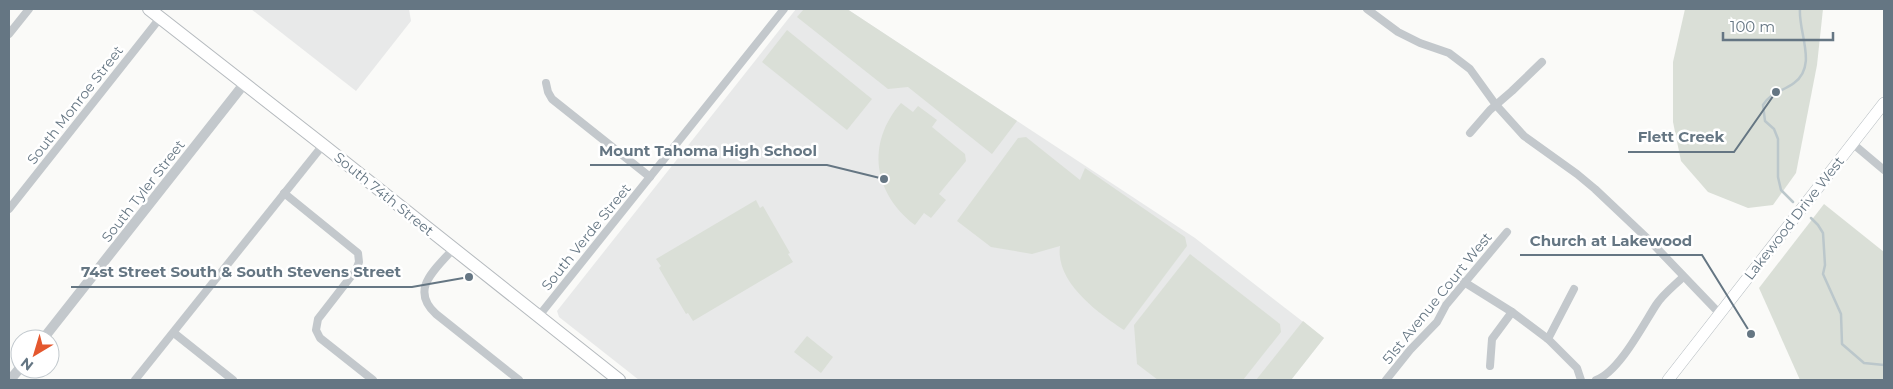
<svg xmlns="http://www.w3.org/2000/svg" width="1893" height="389" font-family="Montserrat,sans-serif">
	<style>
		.built { fill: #e8e9e9 }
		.green { fill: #dadfd7 }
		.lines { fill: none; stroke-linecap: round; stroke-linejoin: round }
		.stream { stroke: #bbc7cb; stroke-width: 2.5 }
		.secondary-casing { stroke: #b3babf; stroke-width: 12 }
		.primary-casing { stroke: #b5babe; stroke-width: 14 }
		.minor { stroke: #c3c8cc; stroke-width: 8 }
		.tertiary { stroke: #c3c8cc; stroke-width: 10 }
		.secondary { stroke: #fff; stroke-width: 11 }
		.primary { stroke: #fff; stroke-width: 12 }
		.labels { text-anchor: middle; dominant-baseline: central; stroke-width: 5; stroke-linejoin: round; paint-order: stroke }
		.street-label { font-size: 14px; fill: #657683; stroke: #fff }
		.leader { fill: none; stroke: #657683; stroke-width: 2 }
		.callout-dot { fill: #657683; stroke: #fff; stroke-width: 2 }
		.callout-label { font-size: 15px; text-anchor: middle; font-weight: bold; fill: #657683; stroke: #fff; stroke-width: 5; stroke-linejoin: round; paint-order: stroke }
	</style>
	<rect width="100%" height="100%" fill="#fafaf8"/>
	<!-- built -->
	<g class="built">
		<path d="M251 9H409L411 21 356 91Z"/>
		<path d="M796 9H847L1195 238 1324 338 1291 380H639L559 317 557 311Z"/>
	</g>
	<!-- green -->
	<g class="green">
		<path d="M804 9H847L1017 121 992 154 908 87 888 89 797 17Z"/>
		<path d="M1685 9H1823L1817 65 1796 173 1773 205 1748 208 1708 192 1681 161 1673 122V62Z"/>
		<path d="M787 30 872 99 847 130 762 62Z"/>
		<path d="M901 103 913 112 918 106 937 120 932 127 965 154 966 161 939 194 946 200 931 218 924 213 915 225C873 193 866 143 901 103Z"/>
		<path d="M1026 137 1080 180 1085 168 1185 237 1187 246 1124 330C1098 313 1055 282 1060 246L1032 254 991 247 957 221 1018 138Z"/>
		<path d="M756 200 760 208 763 206 790 253 788 254 793 262 693 321 688 313 686 314 659 268 661 266 656 259Z"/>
		<path d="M1824 204 1884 252V380H1800L1759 288Z"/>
		<path d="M1190 254 1280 324 1281 332 1243 380H1158L1137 364 1134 325Z"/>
		<path d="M1303 321 1324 338 1291 380H1256Z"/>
		<path d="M807 336 833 357 821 373 794 352Z"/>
	</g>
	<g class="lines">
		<!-- stream -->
		<g class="stream">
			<path d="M1793 202 1781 190 1778 177V139L1774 129 1765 121 1763 105C1772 91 1782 92 1794 83 1818 66 1798 32 1800 9"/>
			<path d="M1811 218 1818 225 1823 233 1825 265 1823 274 1841 314 1842 344 1864 363 1884 365"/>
		</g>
		<defs>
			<path id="secondary" d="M1668 380 1884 103"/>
			<path id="primary" d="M149 9 323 145 619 380"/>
		</defs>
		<!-- secondary casing -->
		<use href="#secondary" class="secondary-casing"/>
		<!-- primary casing -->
		<use href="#primary" class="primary-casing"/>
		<!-- minor -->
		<g class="minor">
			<path d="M1367 9 1398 32 1420 43 1449 53 1470 69 1496 105 1524 136 1577 174 1595 189 1650 241 1720 314"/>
			<path d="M9 34 29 9"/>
			<path d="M546 83 548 92 552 99 650 177"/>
			<path d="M1470 133 1490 110 1512 91 1542 62"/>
			<path d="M1852 143 1884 170"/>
			<path d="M284 193 358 253 359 262 356 270 318 319 316 330 320 338 373 380"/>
			<path d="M9 209 160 18"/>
			<path d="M453 249C435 270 409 289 436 314L519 380"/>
			<path d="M1464 282 1512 312 1548 339 1577 368 1581 380"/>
			<path d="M538 317 784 9"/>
			<path d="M174 333 233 380"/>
			<path d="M1548 339 1574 289"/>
			<path d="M1490 366 1492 339 1512 312"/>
			<path d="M135 380 323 145"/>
			<path d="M1386 380 1410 350 1437 322 1446 305 1507 232"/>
			<path d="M1596 380C1619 372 1643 325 1656 305 1663 294 1674 286 1683 277"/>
		</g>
		<!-- tertiary -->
		<g class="tertiary">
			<path d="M43 339 244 84"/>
			<path d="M10 380 20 368"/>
		</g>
		<!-- secondary -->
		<use href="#secondary" class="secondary"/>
		<!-- primary -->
		<use href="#primary" class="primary"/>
	</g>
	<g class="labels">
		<!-- street labels -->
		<g class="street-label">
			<text transform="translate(75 105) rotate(-52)">South Monroe Street</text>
			<text transform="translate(143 191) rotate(-52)">South Tyler Street</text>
			<text transform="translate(384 194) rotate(39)">South 74th Street</text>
			<text transform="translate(1794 218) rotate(-52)">Lakewood Drive West</text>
			<text transform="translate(586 237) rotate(-51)">South Verde Street</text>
			<text transform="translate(1437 298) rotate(-51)">51st Avenue Court West</text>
		</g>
	</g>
	<!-- callouts -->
	<path class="leader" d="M1776 92L1734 152H1628M884 179L827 165H590M1751 334L1702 255H1520M469 277L412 287H71"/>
	<g class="callout-dot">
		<circle cx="1776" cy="92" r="5"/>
		<circle cx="884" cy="179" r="5"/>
		<circle cx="1751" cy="334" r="5"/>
		<circle cx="469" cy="277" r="5"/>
	</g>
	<g class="callout-label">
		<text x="1681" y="142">Flett Creek</text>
		<text x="708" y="156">Mount Tahoma High School</text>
		<text x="1611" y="246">Church at Lakewood</text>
		<text x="241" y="277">74st Street South &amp; South Stevens Street</text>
	</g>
	<!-- border -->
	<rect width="1893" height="389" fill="none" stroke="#657683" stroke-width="20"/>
	<!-- north arrow -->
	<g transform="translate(35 354) rotate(218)"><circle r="24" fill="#ffffff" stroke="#c1c8cd"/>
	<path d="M0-4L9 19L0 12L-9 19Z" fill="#e4572e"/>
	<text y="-8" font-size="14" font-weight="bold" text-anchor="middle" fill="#657683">N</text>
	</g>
	<!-- scale -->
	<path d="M1723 32v8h110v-8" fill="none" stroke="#657683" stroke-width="2.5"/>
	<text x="1730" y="32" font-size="15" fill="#657683" stroke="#ffffff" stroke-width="4" paint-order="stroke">100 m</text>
</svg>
